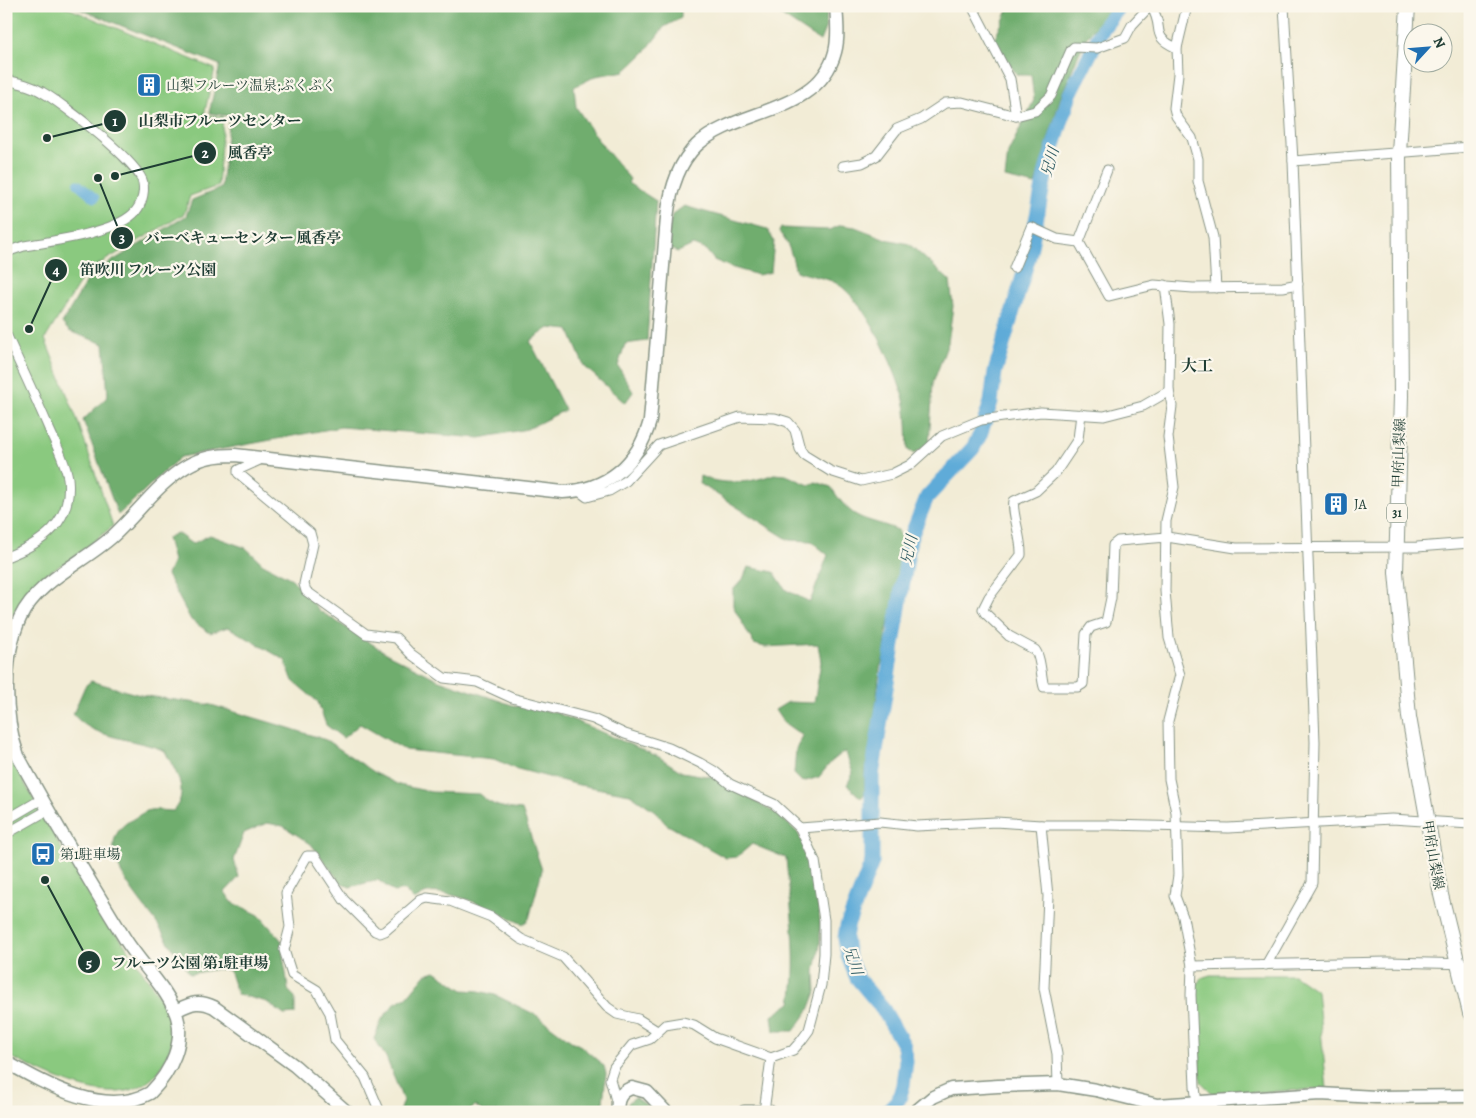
<svg xmlns="http://www.w3.org/2000/svg" width="1476" height="1118" font-family="Alegreya,'Noto Serif JP',serif">
	<style>
		.green { fill: #8ac97f; stroke: #54835a }
		.forest { fill: #6fad6e; stroke: #477551 }
		.lines { fill: none; stroke-linecap: round; stroke-linejoin: round }
		.canal { stroke: #5fabd8; stroke-width: 9 }
		.river { stroke: #5fabd8; stroke-width: 15 }
		.street-casing { stroke: #889485; stroke-width: 11 }
		.secondary-casing { stroke: #889485; stroke-width: 15 }
		.primary-casing { stroke: #889485; stroke-width: 16 }
		.street { stroke: #fff; stroke-width: 9 }
		.secondary { stroke: #fff; stroke-width: 12 }
		.primary { stroke: #fff; stroke-width: 14 }
		.labels { text-anchor: middle; dominant-baseline: central; stroke-width: 4.5; stroke-linejoin: round; paint-order: stroke }
		.shield { fill: #fbf7ec; stroke: #61756b; stroke-width: 1 }
		.shield-label { font-size: 12px; font-weight: bold; fill: #1f3d34 }
		.poi-label { font-size: 14px; fill: #1f3d34; stroke: #fbf7ec; text-anchor: start }
		.street-label { font-size: 14px; fill: #1f3d34; stroke: #fbf7ec }
		.water-label { font-size: 15px; font-style: italic; fill: #325e65; stroke: #fbf7ec }
		.quarter-label { font-size: 16px; font-weight: bold; fill: #1f3d34; stroke: #fbf7ec }
		.leader { fill: none; stroke: #1f3d34; stroke-width: 2 }
		.callout-dot { fill: #1f3d34; stroke: #fbf7ec; stroke-width: 2 }
		.mark-label { font-size: 15px; text-anchor: middle; font-weight: bold; fill: #fff }
		.callout-label { font-size: 15px; text-anchor: middle; font-weight: bold; fill: #1f3d34; stroke: #fbf7ec; stroke-width: 4.5; stroke-linejoin: round; paint-order: stroke }
	</style>
	<rect width="100%" height="100%" fill="#fbf7ec"/>
	<filter id="ink" filterUnits="userSpaceOnUse"><feTurbulence type="fractalNoise" baseFrequency=".02" numOctaves="2"/><feDisplacementMap in="SourceGraphic" scale="10" xChannelSelector="R" yChannelSelector="G"/><feConvolveMatrix kernelMatrix="1 2 1 2 8 2 1 2 1" color-interpolation-filters="sRGB"/></filter>
	<filter id="wash" filterUnits="userSpaceOnUse"><feTurbulence type="fractalNoise" baseFrequency=".0096" numOctaves="4" result="noise"/><feDisplacementMap in="SourceGraphic" scale="20" xChannelSelector="R" yChannelSelector="G"/><feGaussianBlur stdDeviation="1.12" result="paint"/><feColorMatrix in="noise" values="0 0 0 0 0 0 0 0 0 0 0 0 0 0 0 0 0 1.4 0 .05"/><feComposite in="paint" operator="in"/></filter>
	<g filter="url(#wash)">
		<rect width="100%" height="100%" fill="#f2ecd6"/>
		<!-- green -->
		<g class="green">
			<path d="M6 6H63L215 69 204 115 223 117 218 186 190 196 184 214 87 271 45 339 77 419 113 526 70 560 45 574 27 592 10 618 6 642Z"/>
			<path d="M6 744 10 757 68 860 165 1005C175 1033 175 1044 160 1070 122 1118 52 1076 6 1055Z"/>
			<path d="M1210 975H1294L1317 991 1327 1089 1213 1094 1201 1082 1197 985 1201 978Z"/>
		</g>
		<!-- forest -->
		<g class="forest">
			<path d="M72 6H681V18L664 27 645 52 625 71 596 76 574 87 576 107 598 140 630 179 628 183 656 201 647 341 625 344 618 366 633 392 625 403 584 366 569 330 549 328 530 341 565 410 527 429 480 438 341 427 180 457 118 515 83 420 108 396 104 344 69 331 62 323 91 274 186 216 192 200 221 188 229 116 209 113 220 65Z"/>
			<path d="M767 6H827L826 26 820 41Z"/>
			<path d="M1010 6H1114L1086 38 1077 58 1060 99 1035 185 1005 178 1008 153 1034 100 1031 75H1017L994 40Z"/>
			<path d="M684 206 767 229 774 241 771 272 758 275 730 267 714 260 706 250 693 245 678 252 672 250 667 237 672 215Z"/>
			<path d="M841 225 855 227 886 239 909 244 950 281 953 306 948 343 933 383 929 444 914 454 908 450C907 434 908 416 904 400 896 369 865 299 836 283 825 277 808 276 796 271 792 257 790 244 779 232L781 228 830 230Z"/>
			<path d="M774 474 786 475 809 485 816 482 831 487C854 523 862 516 898 530L904 546 898 596 886 632 885 654 880 668 872 743 865 770V793L861 798 847 785 853 773 845 751 831 762 819 777 802 782 794 774 796 749 803 736 783 722 775 710 788 702 814 703 821 662 818 644 765 647 754 644 733 606V590L743 579 748 567 774 572 786 590 810 602 828 555 811 541 789 540 699 483 700 476C723 486 752 483 774 474Z"/>
			<path d="M177 533 192 544 210 535 246 548 263 564 292 579 320 611 391 656 439 680 512 705 555 712 659 757 682 772 712 777 779 815 798 833 813 867 820 921V945L815 971 816 992 809 1010 794 1031H774L772 1016 791 1003C799 955 790 906 786 858L752 844 737 857 726 858 666 824 655 811 630 794 579 785 514 768 494 759 405 750 360 724 343 738 326 725 318 702 293 681 285 660 228 627 210 633 191 620 167 575 173 561 167 538Z"/>
			<path d="M91 681 140 695 211 705 289 728 326 740 377 774 399 785 431 792 479 794C492 807 504 808 522 810L542 870 529 919 523 924C497 913 456 889 427 893 423 894 418 898 414 900L404 890 394 892 378 880 350 887 341 883 311 844 283 826 267 823 244 833 234 860 239 877 225 892 232 902 259 915 282 941C282 958 287 973 288 990L295 997V1014L284 1015 267 1002 237 994 229 970 217 969 190 974C177 957 167 939 156 922 138 897 86 843 133 819 138 816 145 811 150 810 157 809 166 811 173 811 191 791 175 772 165 751 136 738 94 740 73 714L85 686Z"/>
			<path d="M435 971 463 990 479 991 495 995 536 1015 571 1041 581 1046 604 1066 606 1074 602 1112H484L475 1106 468 1112H399L403 1100 386 1057 374 1039 382 1019 395 1003 407 997 426 974Z"/>
			<path d="M635 1097 657 1112H627L628 1103Z"/>
		</g>
		<g class="lines">
			<!-- canal -->
			<path class="canal" d="M78 184 95 198"/>
			<!-- river -->
			<path class="river" d="M886 1112 899 1099 903 1085 906 1061 904 1046 883 1009 857 978 848 956 845 938 847 926 872 862V775L910 539 927 497 973 448 980 435 991 402 995 372 1029 256 1046 171 1070 94 1103 28 1120 6"/>
		</g>
	</g>
	<g filter="url(#ink)">
		<g class="lines">
			<defs>
				<g id="street">
					<path d="M972 6 1010 79 1016 116"/>
					<path d="M1187 6 1177 48 1178 74 1174 108 1176 116 1192 138 1198 159V181L1213 237 1216 288"/>
					<path d="M6 80C19 83 31 85 42 92 62 103 140 163 143 183 145 193 141 207 133 214 113 233 52 241 24 246L12 250 6 254"/>
					<path d="M1293 161 1470 147"/>
					<path d="M843 166 862 163 876 156 897 129 921 119 945 103 962 102 1016 116 1035 111 1051 96 1071 50 1074 47 1097 48 1125 38 1132 25 1149 7 1152 8C1165 29 1149 36 1177 48"/>
					<path d="M1079 242 1109 296 1154 285 1193 288 1283 287 1298 284"/>
					<path d="M1079 242 1107 170"/>
					<path d="M1014 268 1031 227 1057 239 1079 242"/>
					<path d="M1165 285 1170 324 1169 391 1172 406 1168 437 1174 487 1166 521 1165 591 1169 638 1180 675 1168 721 1169 779 1176 812 1178 875 1175 896 1183 917 1192 966"/>
					<path d="M6 334C20 364 34 394 47 424 54 441 65 460 68 478 73 522 43 543 6 557"/>
					<path d="M1081 414 1078 439 1056 472 1036 491 1014 501C1011 511 1022 538 1021 555L989 597 983 609 985 613 1009 636 1035 650C1041 657 1041 677 1044 687H1078L1083 684 1086 634 1091 627 1106 622 1111 598 1113 545 1118 541 1167 537 1236 548 1417 547 1470 543"/>
					<path d="M262 459 238 470V473L310 533 313 544 304 584 306 591 366 634 396 638 411 654 444 678 477 682 512 698 593 719 625 734 669 748 700 763 714 771 730 784 774 804 800 828 815 861 824 920V954L821 985 809 1030 801 1041 793 1050 771 1058 715 1038 694 1025 683 1022 665 1025 650 1039 632 1045 614 1067 610 1079 617 1104"/>
					<path d="M579 491 587 497 609 491 626 481 659 445 740 417 775 418 788 422 795 430 800 449 804 455 830 471 861 481 892 474 910 465 942 436 981 420 1041 412 1104 416 1143 406 1169 391"/>
					<path d="M6 820 42 799"/>
					<path d="M1041 825 1048 896 1044 988 1057 1054 1058 1084"/>
					<path d="M800 828 880 822 917 826 996 822 1041 825H1110L1228 828 1392 819 1470 824"/>
					<path d="M6 834 48 810"/>
					<path d="M1266 965 1312 883 1315 742 1293 161 1284 6"/>
					<path d="M380 1112 365 1077 335 1040 330 1013 317 990 292 975 284 950 290 927 286 893 307 856H315L344 900 375 931 380 933 385 931 421 900 427 898 450 901 491 917 521 939 563 957 607 1007 617 1014 638 1019 657 1031"/>
					<path d="M764 1112 771 1058"/>
					<path d="M1198 1112 1195 1087 1191 995 1192 966 1388 962 1470 964"/>
				</g>
				<g id="secondary">
					<path d="M175 1011C190 1004 198 999 214 1007L295 1066 347 1112"/>
					<path d="M6 1062C47 1085 105 1118 150 1093 171 1072 187 1040 175 1011 164 985 140 963 125 939 88 879 52 818 18 756 4 717 2 657 20 618 38 580 83 563 113 536 138 513 158 483 187 466 202 457 217 455 235 455L563 492C607 490 638 464 650 421L667 218C670 192 677 164 697 145 737 108 819 114 835 52 839 37 837 21 836 6"/>
					<path d="M618 1112C616 1100 621 1091 632 1088L647 1092 666 1112"/>
					<path d="M744 1112H770"/>
					<path d="M915 1112 933 1097 951 1089 998 1086 1058 1084 1096 1090 1157 1105 1320 1094 1376 1097 1470 1096"/>
				</g>
				<path id="primary" d="M1408 6 1399 153 1401 396 1396 572 1409 717 1441 895 1470 1013"/>
			</defs>
			<!-- street casing -->
			<use href="#street" class="street-casing"/>
			<!-- secondary casing -->
			<use href="#secondary" class="secondary-casing"/>
			<!-- primary casing -->
			<use href="#primary" class="primary-casing"/>
			<!-- street -->
			<use href="#street" class="street"/>
			<!-- secondary -->
			<use href="#secondary" class="secondary"/>
			<!-- primary -->
			<use href="#primary" class="primary"/>
		</g>
	</g>
	<!-- icons -->
	<defs>
		<symbol id="building-square" viewBox="-11 -11 22 22"><rect x="-9" y="-9" width="18" height="18" rx="4" fill="#1f6fb2" stroke="#fbf7ec"/><path d="M-4-6H4V6H1V3H-1V6H-4ZM-2.5-4.3h1.7v1.8h-1.7ZM.8-4.3h1.7v1.8H.8ZM-2.5-1h1.7V.8h-1.7ZM.8-1h1.7V.8H.8Z" fill="#fff"/></symbol>
		<symbol id="bus-square" viewBox="-11 -11 22 22"><rect x="-9" y="-9" width="18" height="18" rx="4" fill="#1f6fb2" stroke="#fbf7ec"/><path d="M-5-6H5V4H4V6H2V4H-2V6H-4V4H-5ZM-3.5-4V0h7V-4ZM-3.5 1.2v1.5H-2V1.2ZM2 1.2v1.5H3.5V1.2Z" fill="#fff"/></symbol>
	</defs>
	<g fill-rule="evenodd">
		<use href="#building-square" x="135" y="71" width="28" height="28"/>
		<use href="#building-square" x="1322" y="490" width="28" height="28"/>
		<use href="#bus-square" x="29" y="840" width="28" height="28"/>
	</g>
	<g class="labels">
		<!-- shield labels -->
		<rect class="shield" x="1387" y="503.5" width="20" height="19" rx="4"/>
		<g class="shield-label">
			<text x="1397" y="513">31</text>
		</g>
		<!-- poi labels -->
		<g class="poi-label">
			<text x="166" y="85">山梨フルーツ温泉;ぷくぷく</text>
			<text x="1354" y="504">JA</text>
			<text x="60" y="854">第1駐車場</text>
		</g>
		<!-- street labels -->
		<g class="street-label">
			<text transform="translate(1399 453) rotate(-88)">甲府山梨線</text>
			<text transform="translate(1433 855) rotate(80)">甲府山梨線</text>
		</g>
		<!-- water labels -->
		<g class="water-label">
			<text transform="translate(1050 162) rotate(-74)">兄川</text>
			<text transform="translate(909 550) rotate(-78)">兄川</text>
			<text transform="translate(853 960) rotate(71)">兄川</text>
		</g>
		<!-- quarter labels -->
		<g class="quarter-label">
			<text x="1197" y="366">大工</text>
		</g>
	</g>
	<!-- callouts -->
	<path class="leader" d="M47 138L115 121M115 176L205 153M98 178L122 238M29 329L56 270M45 880L89 962"/>
	<g class="callout-dot">
		<circle cx="47" cy="138" r="5"/>
		<circle cx="115" cy="176" r="5"/>
		<circle cx="98" cy="178" r="5"/>
		<circle cx="29" cy="329" r="5"/>
		<circle cx="45" cy="880" r="5"/>
		<circle cx="115" cy="121" r="12"/>
		<circle cx="205" cy="153" r="12"/>
		<circle cx="122" cy="238" r="12"/>
		<circle cx="56" cy="270" r="12"/>
		<circle cx="89" cy="962" r="12"/>
	</g>
	<g class="mark-label">
		<text x="115" y="126">1</text>
		<text x="205" y="158">2</text>
		<text x="122" y="243">3</text>
		<text x="56" y="275">4</text>
		<text x="89" y="968">5</text>
	</g>
	<g class="callout-label">
		<text x="220" y="126">山梨市フルーツセンター</text>
		<text x="250" y="158">風香亭</text>
		<text x="243" y="243">バーベキューセンター 風香亭</text>
		<text x="148" y="275">笛吹川 フルーツ公園</text>
		<text x="190" y="968">フルーツ公園 第1駐車場</text>
	</g>
	<!-- margin -->
	<rect width="1476" height="1118" fill="none" stroke="#fbf7ec" stroke-width="25"/>
	<!-- north arrow -->
	<g transform="translate(1428 48) rotate(64)"><circle r="24" fill="#fbf7ec" stroke="#a3ada2"/>
	<path d="M0-4L9 19L0 12L-9 19Z" fill="#1f6fb2"/>
	<text y="-8" font-size="14" font-weight="bold" text-anchor="middle" fill="#1f3d34">N</text>
	</g>
</svg>
